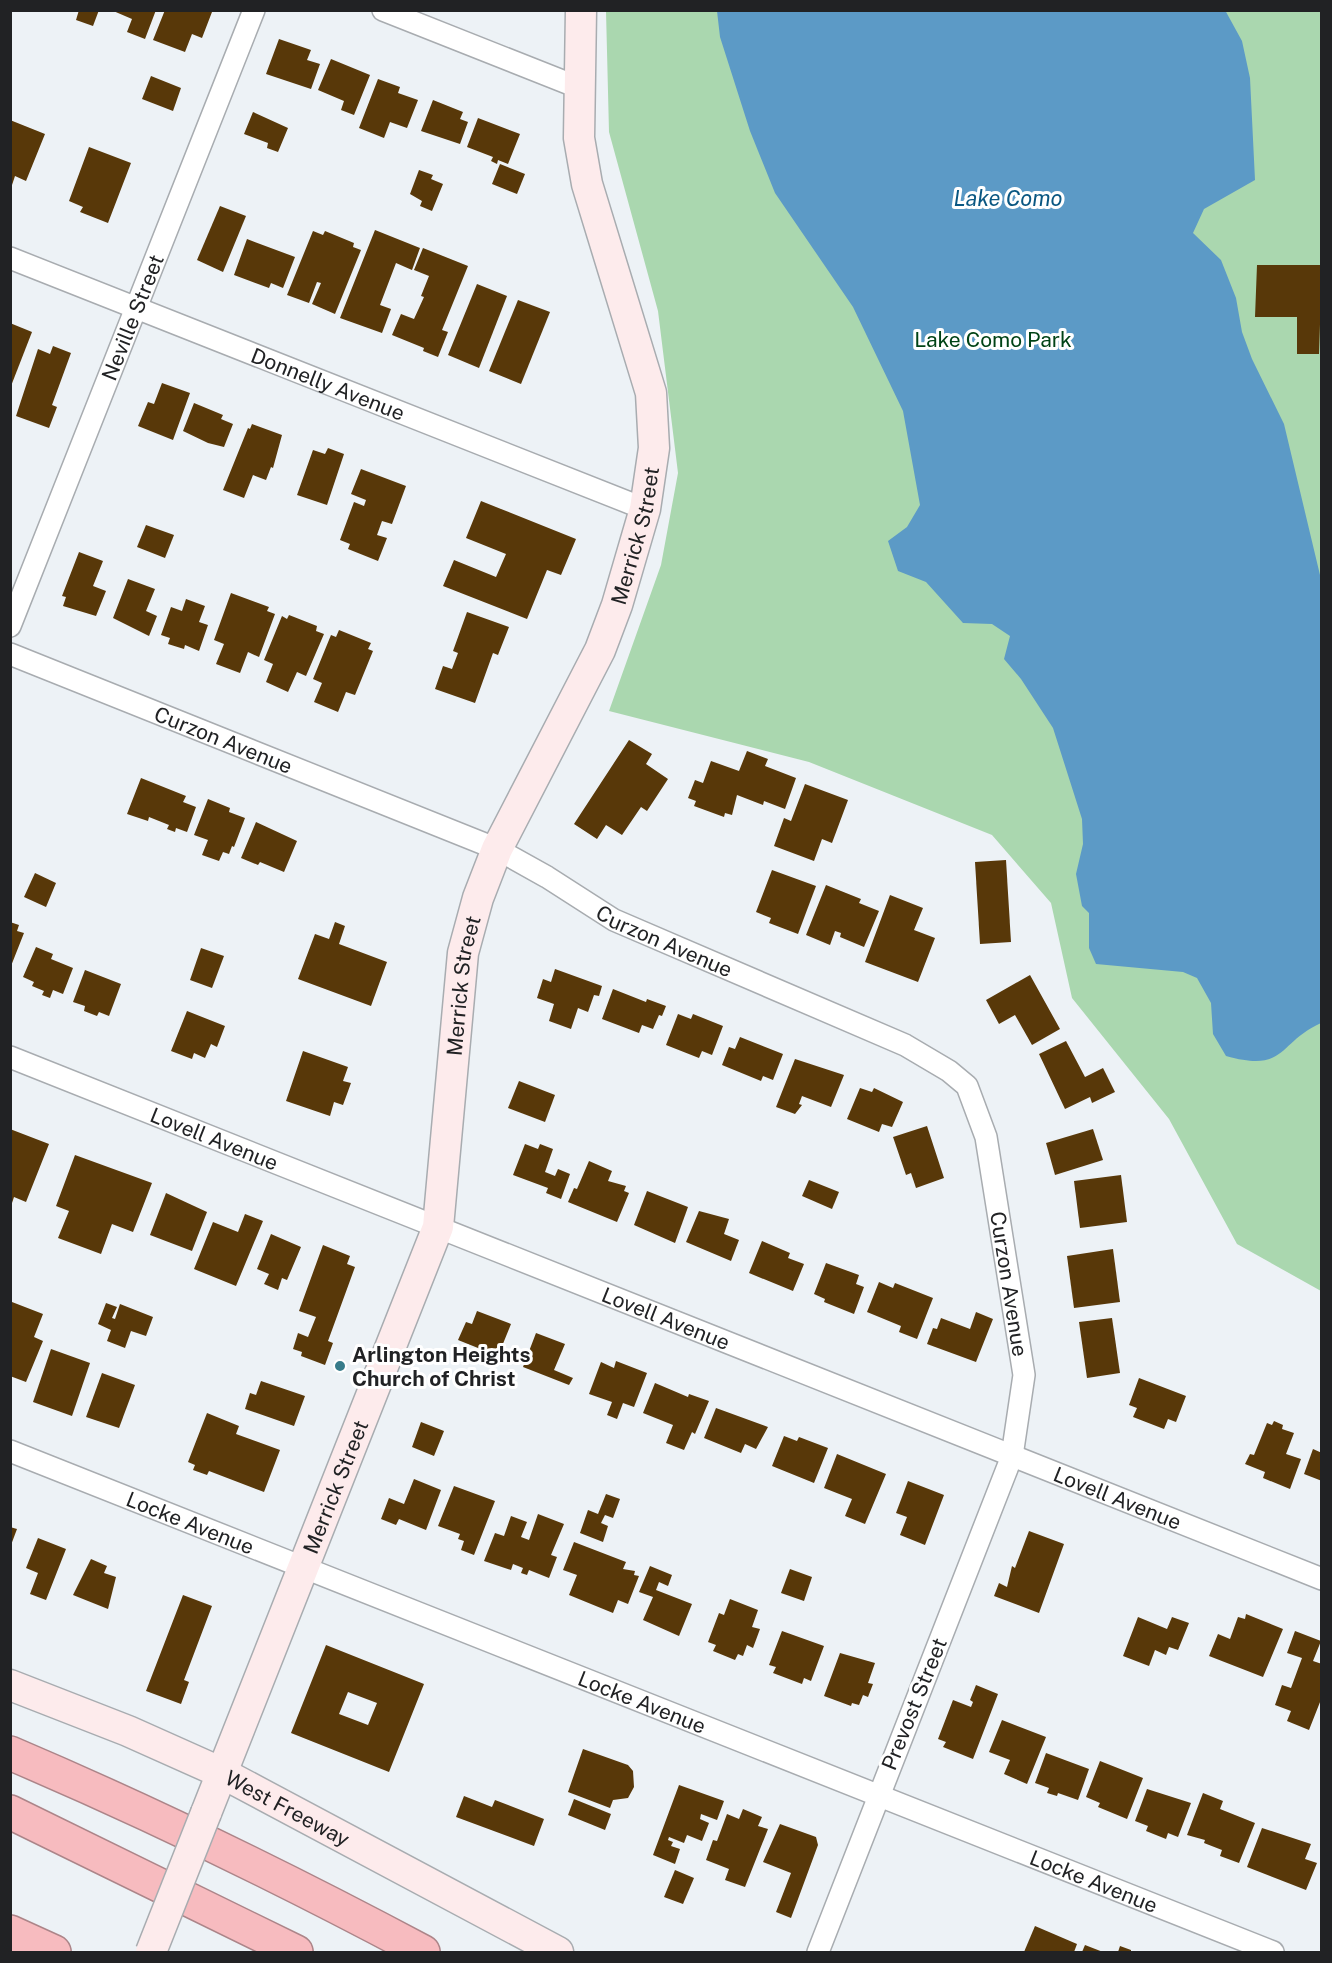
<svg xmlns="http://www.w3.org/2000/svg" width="1332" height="1963" font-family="'Public Sans',sans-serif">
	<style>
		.green { fill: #aad7af }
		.water { fill: #5c9ac6 }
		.building { fill: #583809; fill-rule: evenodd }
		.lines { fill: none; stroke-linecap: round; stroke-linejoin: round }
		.street-casing { stroke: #a8acb0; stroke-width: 24 }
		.secondary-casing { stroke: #a8acb0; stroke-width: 33 }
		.highway-casing { stroke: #ac8589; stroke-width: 36 }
		.street { stroke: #fff; stroke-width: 21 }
		.secondary { stroke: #fdebec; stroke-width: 30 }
		.highway { stroke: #f7bbbf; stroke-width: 33 }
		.secondary-bridge-casing { stroke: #a8acb0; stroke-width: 33; stroke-linecap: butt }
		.secondary-bridge { stroke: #fdebec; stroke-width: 30 }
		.poi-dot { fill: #377b8a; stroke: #fff; stroke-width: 2 }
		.labels { text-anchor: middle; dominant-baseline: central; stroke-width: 6; stroke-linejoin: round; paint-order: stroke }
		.street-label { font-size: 21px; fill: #212224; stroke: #fff }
		.park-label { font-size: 21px; fill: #004316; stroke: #fff }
		.poi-label { font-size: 21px; font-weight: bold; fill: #212224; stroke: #fff; text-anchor: start }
		.water-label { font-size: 22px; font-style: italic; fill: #0a5782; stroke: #fff }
	</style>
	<rect width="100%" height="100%" fill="#edf2f6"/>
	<!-- green -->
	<path class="green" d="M606 11H1321V1291L1237 1244 1169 1119 1072 998 1051 903 992 835 809 762 609 711 661 565 678 473 658 311 609 132Z"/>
	<!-- water -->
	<path class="water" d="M1225 10 1242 41 1250 78 1255 180 1204 209 1193 233 1221 260 1236 298 1242 332 1252 359 1284 424 1320 575 1321 1023C1277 1043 1287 1073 1226 1056L1213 1034 1211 1003 1197 978 1183 972 1096 964 1089 948V913L1082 906 1076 874 1083 844 1082 819 1053 728 1021 679 1004 659 1010 636 992 624 963 623 926 582 898 571 888 541 907 527 920 505 903 411 853 307 775 193 750 131 720 37 717 11Z"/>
	<!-- building -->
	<g class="building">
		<path d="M79 10H99L93 26 76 20Z"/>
		<path d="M111 10H156L145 39 127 32 132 19Z"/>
		<path d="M165 10H207L212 12 202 38 192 34 185 52 153 40Z"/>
		<path d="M279 39 311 50 307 60 320 64 311 89 266 74Z"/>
		<path d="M331 59 370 75 354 115 341 110 344 101 318 90Z"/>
		<path d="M151 76 181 88 173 111 142 99Z"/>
		<path d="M378 79 400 87 398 93 418 100 407 128 390 122 384 138 359 128Z"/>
		<path d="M433 100 463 112 460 119 468 122 460 144 421 131Z"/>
		<path d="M253 112 288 128 278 152 267 148 268 143 244 134Z"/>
		<path d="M478 118 520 134 508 164 498 160 497 164 491 161 493 157 467 147Z"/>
		<path d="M10 120 45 134 26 181 15 176 11 188Z"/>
		<path d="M89 147 131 163 108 223 80 212 83 207 69 201Z"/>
		<path d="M500 164 525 174 517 194 492 184Z"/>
		<path d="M419 170 433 175 431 179 443 184 432 211 420 206 422 201 410 194Z"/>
		<path d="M220 206 246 216 223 272 197 260Z"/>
		<path d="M375 230 420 248 412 270 396 263 380 305 391 309 382 333 340 318Z"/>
		<path d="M313 231 323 235 325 231 354 243 353 247 361 250 335 314 312 304 321 283 317 282 309 303 287 295Z"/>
		<path d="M247 239 295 257 283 288 271 283 269 288 234 275Z"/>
		<path d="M423 248 468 266 442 330 448 332 438 357 423 351 424 348 392 335 401 314 414 319 424 297 421 296 429 276 414 270Z"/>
		<path d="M1257 265H1322L1319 354H1297V317H1255Z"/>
		<path d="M477 284 507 296 479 368 448 355Z"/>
		<path d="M518 300 550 312 521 384 489 371Z"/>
		<path d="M10 323 32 332 11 386H10Z"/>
		<path d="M53 346 71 353 52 405 57 407 49 428 16 416 38 349 50 354Z"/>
		<path d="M162 383 190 393 173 440 138 426 148 402 154 404Z"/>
		<path d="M194 403 223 415 221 419 233 424 224 447 208 443 183 431Z"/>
		<path d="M252 424 282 435 273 468 271 467 266 480 253 475 244 498 223 490 248 428 250 429Z"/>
		<path d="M328 448 344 454 327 505 297 495 313 450 325 454Z"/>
		<path d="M361 469 406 486 392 524 382 521 377 535 387 538 378 561 348 549 350 544 340 540 354 502 364 506 366 500 351 494Z"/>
		<path d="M481 501 576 539 561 575 547 570 527 619 443 586 454 560 496 577 506 554 466 538Z"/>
		<path d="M146 525 174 535 165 558 137 547Z"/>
		<path d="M79 552 103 561 93 586 106 591 96 616 63 606 66 597 62 596Z"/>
		<path d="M128 579 155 589 146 611 157 616 149 636 113 618Z"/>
		<path d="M231 593 269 607 267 611 275 614 259 657 248 652 240 673 216 664 224 644 214 640Z"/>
		<path d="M186 599 205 606 199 622 208 625 199 651 185 645 184 649 168 644 170 638 161 635 171 607 182 611Z"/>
		<path d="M467 612 509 627 498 655 493 653 475 703 435 689 443 666 452 669 458 653 453 651Z"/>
		<path d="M289 615 317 626 316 631 324 634 306 676 297 672 288 692 266 682 273 664 264 660 282 616 287 619Z"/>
		<path d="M339 630 371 643 368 649 373 651 355 695 346 692 338 712 314 702 322 683 313 679 331 635 336 637Z"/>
		<path d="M629 740 652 754 646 764 668 779 647 811 641 807 622 835 606 825 597 839 574 824Z"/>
		<path d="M747 751 768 759 765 766 796 778 785 809 764 801 763 805 737 795 732 815 725 813 724 817 694 806 696 801 688 798 695 780 703 783 711 761 739 771Z"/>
		<path d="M141 778 186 796 183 802 196 807 187 832 176 828 175 832 167 829 169 825 149 817 148 821 127 814Z"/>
		<path d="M805 784 848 800 832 843 822 839 814 861 774 846 784 818 791 821Z"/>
		<path d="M208 799 230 808 229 812 245 818 234 847 232 846 229 854 223 852 219 861 202 855 208 840 194 835Z"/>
		<path d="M256 822 297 841 284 872 260 862 258 865 241 858Z"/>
		<path d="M1006 860 1011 942 980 944 975 862Z"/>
		<path d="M772 870 816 886 798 934 769 923 771 918 756 912Z"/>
		<path d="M35 873 56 883 46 907 24 897Z"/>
		<path d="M826 885 861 899 859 903 879 911 864 947 840 937 841 933 835 931 830 945 806 935Z"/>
		<path d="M890 895 923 908 914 930 935 938 918 982 865 962Z"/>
		<path d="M10 922 19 925 17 931 24 933 11 966Z"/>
		<path d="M335 922 345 926 339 944 387 962 371 1006 298 979 315 934 329 939Z"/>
		<path d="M36 947 53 954 51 959 73 968 63 994 53 990 50 998 42 995 44 991 32 986 34 982 23 977Z"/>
		<path d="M201 948 224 956 212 988 190 980Z"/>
		<path d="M555 969 602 986 599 996 594 995 588 1012 578 1008 571 1029 549 1021 554 1004 537 998 543 979 551 982Z"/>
		<path d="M85 970 121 984 109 1016 99 1012 97 1016 84 1011 85 1006 73 1002Z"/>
		<path d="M1030 975 1060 1029 1032 1045 1015 1015 999 1024 986 1000Z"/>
		<path d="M613 989 646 1002 647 999 666 1006 662 1016 659 1015 653 1029 642 1025 639 1033 602 1019Z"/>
		<path d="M187 1011 225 1026 217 1047 211 1044 205 1058 194 1053 192 1059 171 1051Z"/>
		<path d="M678 1014 691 1019 693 1014 723 1026 712 1055 702 1051 699 1058 666 1045Z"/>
		<path d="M740 1037 783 1054 773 1080 763 1076 761 1081 722 1065 729 1047 735 1049Z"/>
		<path d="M1066 1041 1085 1077 1103 1068 1115 1092 1092 1103 1090 1097 1065 1109 1039 1054Z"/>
		<path d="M303 1051 348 1067 343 1081 351 1083 343 1105 334 1102 330 1116 286 1101Z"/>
		<path d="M795 1059 844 1075 831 1107 802 1096 799 1104 802 1105 795 1114 776 1107Z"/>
		<path d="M519 1081 555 1095 545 1122 508 1108Z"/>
		<path d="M860 1088 872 1092 874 1088 903 1102 892 1127 882 1124 879 1132 847 1119Z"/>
		<path d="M927 1126 944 1178 916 1188 911 1173 906 1175 893 1137Z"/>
		<path d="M10 1129 49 1144 26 1202 14 1197 11 1206Z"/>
		<path d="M1093 1129 1103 1160 1055 1175 1046 1143Z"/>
		<path d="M525 1144 538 1149 540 1144 553 1149 545 1172 555 1176 558 1169 570 1174 561 1199 546 1193 548 1188 513 1175Z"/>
		<path d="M75 1155 152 1183 133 1232 112 1224 101 1254 58 1238 69 1211 56 1206Z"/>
		<path d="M589 1161 612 1171 608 1181 626 1186 624 1191 629 1193 617 1222 568 1202 574 1188 577 1189Z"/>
		<path d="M1121 1175 1127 1222 1080 1228 1074 1181Z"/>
		<path d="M809 1180 839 1192 832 1209 802 1196Z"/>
		<path d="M647 1191 688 1207 675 1243 634 1225Z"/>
		<path d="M166 1193 207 1212 192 1251 150 1235Z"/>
		<path d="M699 1211 729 1219 724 1234 739 1240 731 1261 686 1242Z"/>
		<path d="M245 1214 263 1221 236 1286 194 1269 213 1222 238 1232Z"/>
		<path d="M271 1234 301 1247 287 1280 282 1278 278 1290 264 1284 269 1274 257 1269Z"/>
		<path d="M762 1241 790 1253 788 1258 804 1264 793 1291 749 1273Z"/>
		<path d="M323 1245 350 1256 347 1264 355 1267 328 1341 333 1343 325 1365 301 1356 302 1352 293 1349 298 1333 308 1337 316 1317 299 1311Z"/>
		<path d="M1113 1249 1120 1302 1074 1308 1067 1256Z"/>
		<path d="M826 1263 859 1275 856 1284 864 1287 854 1314 824 1302 825 1299 814 1294Z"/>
		<path d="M879 1282 893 1288 895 1283 933 1298 917 1339 899 1332 901 1326 867 1312Z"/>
		<path d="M12 1302 43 1314 34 1337 43 1341 26 1382 10 1376Z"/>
		<path d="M106 1303 117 1307 112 1318 115 1319 120 1304 153 1317 146 1336 131 1331 125 1348 107 1341 111 1330 98 1324Z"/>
		<path d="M477 1311 511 1324 498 1356 458 1340 466 1322 472 1324Z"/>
		<path d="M976 1312 993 1319 976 1362 927 1344 933 1328 937 1329 941 1318 970 1329Z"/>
		<path d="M1112 1318 1120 1373 1087 1378 1079 1322Z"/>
		<path d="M536 1333 565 1344 554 1370 573 1378 569 1385 523 1367Z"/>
		<path d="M51 1349 90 1363 72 1416 33 1402Z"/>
		<path d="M616 1361 647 1373 634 1407 623 1403 617 1419 607 1415 612 1402 589 1394 601 1362 614 1368Z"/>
		<path d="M102 1373 135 1385 119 1428 86 1417Z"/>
		<path d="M1139 1378 1186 1396 1176 1422 1168 1419 1164 1429 1133 1417 1137 1408 1129 1405Z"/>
		<path d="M261 1381 305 1396 294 1426 245 1409 250 1393 256 1395Z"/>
		<path d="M655 1383 688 1397 689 1394 709 1401 695 1434 692 1432 684 1450 666 1443 673 1425 643 1413Z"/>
		<path d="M716 1408 768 1427 756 1449 745 1444 741 1453 704 1438Z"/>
		<path d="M207 1413 239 1426 236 1434 280 1450 264 1492 209 1471 207 1475 193 1470 195 1465 188 1462Z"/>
		<path d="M1274 1421 1283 1425 1282 1429 1294 1433 1286 1454 1301 1459 1290 1489 1263 1478 1265 1472 1245 1464 1250 1454 1254 1455 1267 1423 1272 1425Z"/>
		<path d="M421 1422 444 1431 434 1456 412 1447Z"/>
		<path d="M784 1436 797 1441 799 1437 828 1448 814 1483 772 1466Z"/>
		<path d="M1313 1449 1322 1453V1481L1304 1474Z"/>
		<path d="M837 1454 886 1474 865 1524 845 1516 852 1499 824 1488Z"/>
		<path d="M414 1479 441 1490 426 1530 399 1519 396 1525 381 1519 389 1498 404 1504Z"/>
		<path d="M908 1481 944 1495 925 1545 900 1535 907 1517 896 1513Z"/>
		<path d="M454 1486 495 1501 474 1555 461 1550 464 1541 458 1539 460 1534 438 1526Z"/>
		<path d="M606 1494 620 1499 613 1518 605 1515 601 1523 608 1526 603 1542 580 1533 588 1510 598 1514Z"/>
		<path d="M538 1514 564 1524 551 1555 557 1557 549 1578 529 1570 527 1575 521 1573 523 1568 513 1564 511 1570 484 1561 495 1533 504 1536 511 1516 527 1522 521 1537 529 1540Z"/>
		<path d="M10 1527 17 1529 11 1545H10Z"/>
		<path d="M1029 1531 1064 1544 1039 1613 994 1596 999 1583 1007 1587 1012 1566 1015 1568Z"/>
		<path d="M38 1538 66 1549 46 1600 30 1594 38 1573 26 1568Z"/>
		<path d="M574 1542 626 1562 623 1569 635 1571 634 1575 639 1576 628 1604 618 1600 613 1613 569 1595 577 1575 563 1570Z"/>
		<path d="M91 1559 107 1566 104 1573 116 1577 108 1609 73 1595Z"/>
		<path d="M650 1566 672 1575 668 1586 659 1582 656 1590 692 1604 679 1636 643 1620 653 1597 639 1592Z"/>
		<path d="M790 1569 812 1577 804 1601 781 1593Z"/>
		<path d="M183 1595 212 1606 184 1680 189 1682 181 1704 146 1691Z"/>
		<path d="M730 1599 758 1610 752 1627 760 1629 753 1648 747 1645 743 1656 738 1654 735 1660 713 1651 716 1645 708 1642 719 1613 724 1615Z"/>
		<path d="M1246 1614 1283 1629 1263 1677 1209 1656 1218 1634 1230 1639 1238 1617 1245 1619Z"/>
		<path d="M1138 1617 1167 1629 1172 1617 1189 1623 1178 1650 1169 1647 1166 1655 1155 1650 1149 1666 1123 1656Z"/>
		<path d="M782 1631 824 1646 811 1681 804 1678 802 1684 773 1673 776 1667 769 1665Z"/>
		<path d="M1295 1631 1321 1641 1313 1661 1322 1664V1697L1309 1730 1287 1721 1291 1711 1275 1705 1282 1685 1291 1688 1302 1658 1287 1653Z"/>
		<path d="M326 1645 424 1684 389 1772 291 1733ZM348 1692 377 1703 368 1725 339 1714Z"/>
		<path d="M840 1653 875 1663 868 1683 873 1684 868 1697 863 1695 859 1705 852 1703 851 1706 824 1696Z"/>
		<path d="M976 1685 998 1694 973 1759 943 1747 946 1742 938 1739 953 1700 971 1707 973 1702 970 1700Z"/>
		<path d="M1002 1720 1046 1737 1027 1784 1004 1774 1010 1760 989 1752Z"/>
		<path d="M583 1749 628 1765 633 1771 634 1787 628 1798 613 1800 610 1808 568 1792Z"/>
		<path d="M1046 1753 1089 1769 1078 1800 1058 1793 1057 1796 1047 1793 1049 1788 1035 1783Z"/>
		<path d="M1100 1761 1143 1778 1127 1819 1098 1807 1100 1803 1086 1797Z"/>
		<path d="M679 1785 724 1801 717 1820 701 1814 700 1819 709 1823 702 1841 687 1835 684 1843 669 1837 668 1840 673 1842 671 1846 680 1849 675 1864 653 1855Z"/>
		<path d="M1147 1789 1191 1803 1178 1837 1168 1833 1166 1839 1146 1831 1148 1826 1135 1821Z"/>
		<path d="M1203 1793 1223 1801 1220 1809 1255 1823 1239 1863 1220 1856 1222 1850 1204 1843 1205 1840 1187 1835Z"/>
		<path d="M464 1796 492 1807 495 1800 544 1819 534 1846 456 1817Z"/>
		<path d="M574 1799 611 1814 605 1830 568 1815Z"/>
		<path d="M743 1809 762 1817 758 1826 768 1829 745 1887 725 1880 729 1869 706 1860 713 1840 717 1841 727 1814 739 1819Z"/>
		<path d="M780 1824 816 1837 818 1845 791 1918 776 1912 791 1873 763 1862Z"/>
		<path d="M1262 1828 1311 1844 1305 1859 1317 1863 1306 1890 1247 1867Z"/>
		<path d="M675 1870 694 1878 683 1904 664 1897Z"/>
		<path d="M1035 1926 1077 1944 1074 1952H1024Z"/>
		<path d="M1085 1945 1103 1952H1082Z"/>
		<path d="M1120 1946 1131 1950V1952H1118Z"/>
	</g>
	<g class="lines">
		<defs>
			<g id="street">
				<path d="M383 10 580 88"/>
				<path id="s1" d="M10 258 645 509"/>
				<path id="s2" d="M10 626 254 10"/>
				<path id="s3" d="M10 654 497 849 547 877 614 920 905 1045 949 1071 967 1086 986 1137 1024 1375 1012 1456 818 1952"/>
				<path id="s4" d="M10 1057 1322 1579"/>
				<path id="s5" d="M10 1451 1273 1952"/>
			</g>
			<g id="secondary">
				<path id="s6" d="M10 1685 128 1731 222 1773 558 1952"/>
				<path id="s7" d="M206 1813 438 1227 463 953 478 898 497 849 600 650 617 605 645 509 654 448 651 393 587 184 579 138 581 10"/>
			</g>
			<g id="highway">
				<path d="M10 1753C151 1813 288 1880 423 1952"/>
				<path d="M10 1812 296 1952"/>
				<path d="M10 1932 54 1952"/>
			</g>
		</defs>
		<!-- street casing -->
		<use href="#street" class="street-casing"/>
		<!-- secondary casing -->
		<use href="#secondary" class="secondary-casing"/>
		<!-- highway casing -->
		<use href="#highway" class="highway-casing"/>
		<!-- street -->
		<use href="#street" class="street"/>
		<!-- secondary -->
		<use href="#secondary" class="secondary"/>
		<!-- highway -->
		<use href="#highway" class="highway"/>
		<defs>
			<path id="secondary-bridge" d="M151 1952 206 1813"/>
		</defs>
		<!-- secondary-bridge casing -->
		<use href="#secondary-bridge" class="secondary-bridge-casing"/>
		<!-- secondary-bridge -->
		<use href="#secondary-bridge" class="secondary-bridge"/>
	</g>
	<!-- markers -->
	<circle class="poi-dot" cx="340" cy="1366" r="6"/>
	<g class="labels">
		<!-- street labels -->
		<g class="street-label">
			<text stroke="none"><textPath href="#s2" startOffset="332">Neville Street</textPath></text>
			<text stroke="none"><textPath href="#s1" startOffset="342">Donnelly Avenue</textPath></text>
			<text stroke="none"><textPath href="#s7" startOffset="1359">Merrick Street</textPath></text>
			<text stroke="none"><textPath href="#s3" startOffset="230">Curzon Avenue</textPath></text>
			<text stroke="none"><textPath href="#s3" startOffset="716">Curzon Avenue</textPath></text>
			<text stroke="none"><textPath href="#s7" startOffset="873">Merrick Street</textPath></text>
			<text stroke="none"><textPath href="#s4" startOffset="220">Lovell Avenue</textPath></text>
			<text stroke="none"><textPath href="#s3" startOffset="1256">Curzon Avenue</textPath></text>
			<text stroke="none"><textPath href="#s4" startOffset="706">Lovell Avenue</textPath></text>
			<text stroke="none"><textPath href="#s7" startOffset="351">Merrick Street</textPath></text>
			<text stroke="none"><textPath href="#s4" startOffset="1192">Lovell Avenue</textPath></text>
			<text stroke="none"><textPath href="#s5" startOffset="194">Locke Avenue</textPath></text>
			<text stroke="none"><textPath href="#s5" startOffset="680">Locke Avenue</textPath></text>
			<text transform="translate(914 1704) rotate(-68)">Prevost Street</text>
			<text stroke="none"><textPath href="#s6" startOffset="304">West Freeway</textPath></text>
			<text stroke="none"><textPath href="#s5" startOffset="1166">Locke Avenue</textPath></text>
		</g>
		<!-- park labels -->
		<g class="park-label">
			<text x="993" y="339">Lake Como Park</text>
		</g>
		<!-- poi labels -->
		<g class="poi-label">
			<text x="352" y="1354">Arlington Heights<tspan x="352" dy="24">Church of Christ</tspan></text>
		</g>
		<!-- water labels -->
		<g class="water-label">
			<text x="1008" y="198">Lake Como</text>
		</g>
	</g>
	<!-- border -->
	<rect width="1332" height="1963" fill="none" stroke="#212224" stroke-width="24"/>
</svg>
